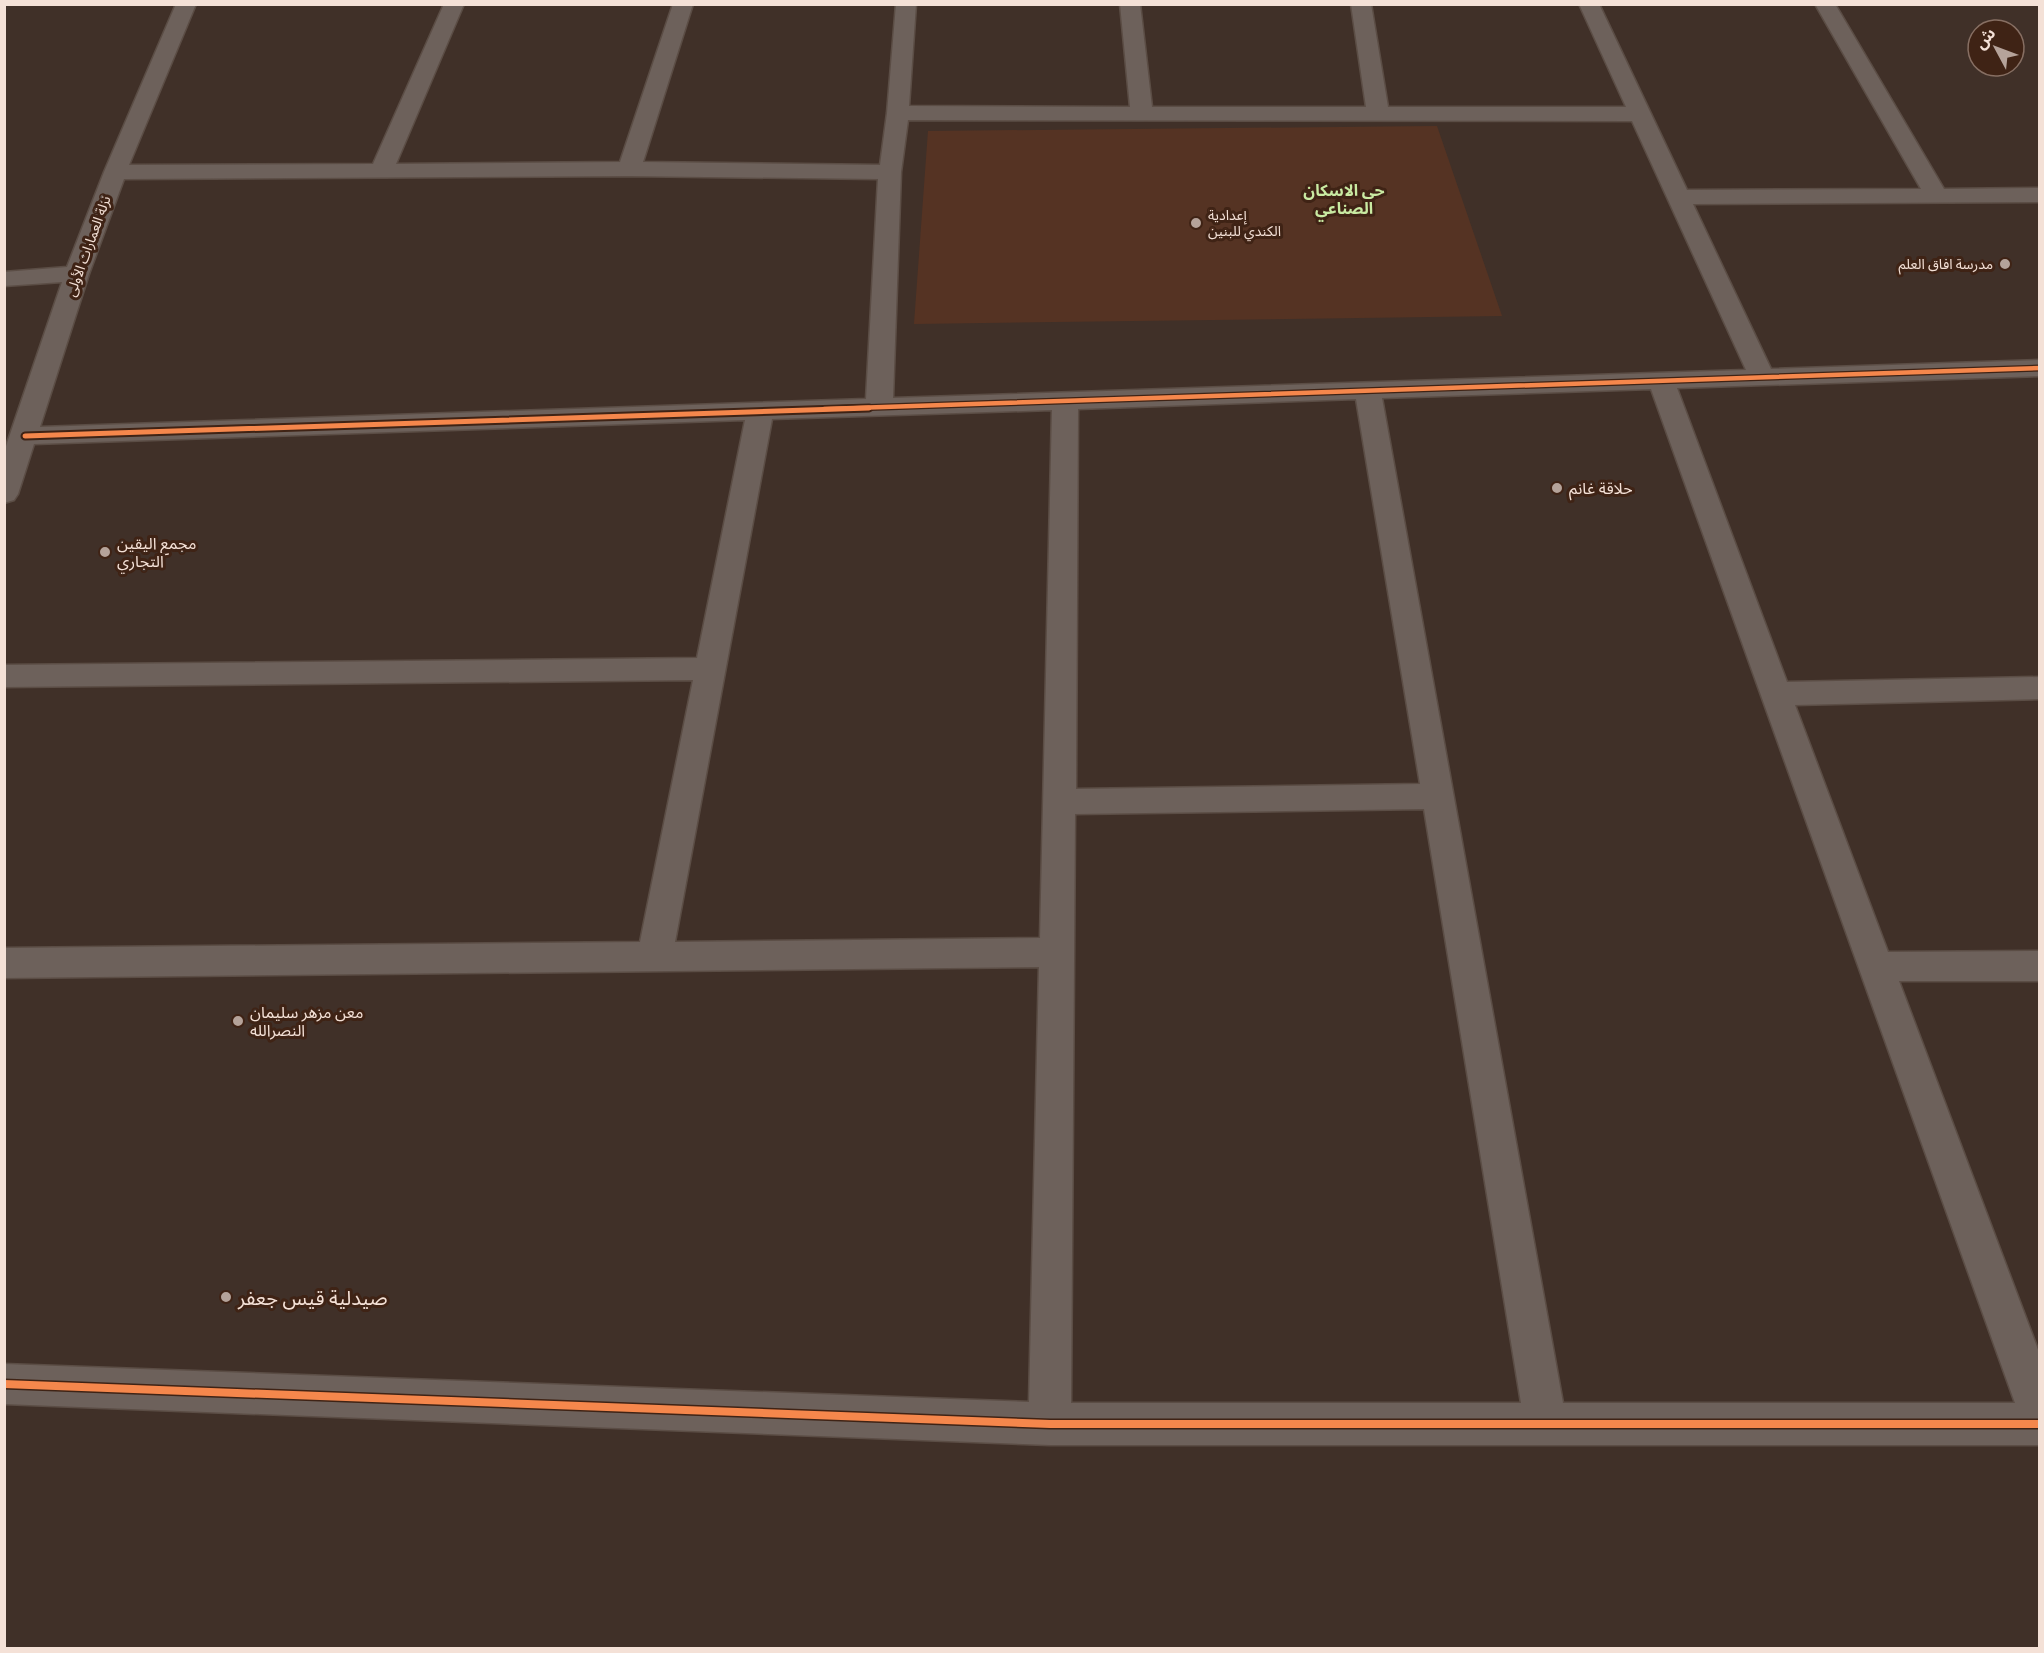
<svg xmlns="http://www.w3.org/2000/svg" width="2044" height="1653" font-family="'Archivo Narrow','Noto Sans Arabic',sans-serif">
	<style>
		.built { fill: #553323 }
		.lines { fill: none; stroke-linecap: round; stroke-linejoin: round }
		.minor-casing { stroke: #5b4d45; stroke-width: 3 }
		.minor { fill: #6d615b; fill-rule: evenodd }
		.cycleway-far2-casing { stroke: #3f2315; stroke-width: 7 }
		.cycleway-far1-casing { stroke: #3f2315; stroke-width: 9 }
		.cycleway-casing { stroke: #3f2315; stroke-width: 11 }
		.cycleway-far2 { stroke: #f5874c; stroke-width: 4.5 }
		.cycleway-far1 { stroke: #f5874c; stroke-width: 5 }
		.cycleway { stroke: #f5874c; stroke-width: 8 }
		.poi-dot { fill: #b5a39a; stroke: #3f2315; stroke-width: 2 }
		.labels { text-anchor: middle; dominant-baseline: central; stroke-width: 6; stroke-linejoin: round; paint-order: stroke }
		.far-poi-label { font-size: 14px; fill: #f4e1d7; stroke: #3f2315; text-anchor: start }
		.far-street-label { font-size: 14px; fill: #f4e1d7; stroke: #3f2315 }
		.far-quarter-label { font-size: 16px; font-weight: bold; fill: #c9eaa2; stroke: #3f2315 }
		.poi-label { font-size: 16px; fill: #f4e1d7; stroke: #3f2315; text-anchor: start }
		.near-poi-label { font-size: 20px; fill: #f4e1d7; stroke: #3f2315; text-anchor: start }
	</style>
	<rect width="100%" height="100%" fill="#403028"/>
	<!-- built -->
	<path class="built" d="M1437 126 1502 316 914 324 928 131Z"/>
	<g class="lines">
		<defs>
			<path id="minor" d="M176 4H196L129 165 373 164 444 4H464L396 164 620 162 673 4H693L643 162 880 165 887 113 896 4H916L909 106 1130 107 1120 4H1140L1152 107H1366L1351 4H1371L1388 107H1626L1579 4H1599L1687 190 1921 189 1815 4H1835L1944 189 2040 188V202L1693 204 1771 369 2040 360V376L1677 388 1787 682 2040 677V699L1795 705 1888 952 2040 951V981H1899L2040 1355V1445H1050L4 1404V1364L1029 1402 1039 967 4 978V948L640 942 693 680 4 687V665L697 658 745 420 34 444 18 494 14 500 4 503V452L62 282 4 286V272L67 267 104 172ZM908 120 1632 121 1746 370 893 398 901 172ZM629 176 878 179 866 399 40 427 89 274 124 179ZM1651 389 2015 1403H1563L1382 398ZM1356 399 1420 784 1076 789 1078 409ZM1052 410 1040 938 675 942 772 419ZM1424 809 1521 1403H1071L1075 814Z"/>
		</defs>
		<!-- minor casing -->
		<use href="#minor" class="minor-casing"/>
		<!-- minor -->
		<use href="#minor" class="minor"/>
		<defs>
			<path id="cycleway-far2" d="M824 409 2040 368"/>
			<path id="cycleway-far1" d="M25 436 869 408"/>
			<path id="cycleway" d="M4 1384 1050 1424H2040"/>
		</defs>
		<!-- cycleway-far2 casing -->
		<use href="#cycleway-far2" class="cycleway-far2-casing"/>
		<!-- cycleway-far1 casing -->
		<use href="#cycleway-far1" class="cycleway-far1-casing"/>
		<!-- cycleway casing -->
		<use href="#cycleway" class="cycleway-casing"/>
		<!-- cycleway-far2 -->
		<use href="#cycleway-far2" class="cycleway-far2"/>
		<!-- cycleway-far1 -->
		<use href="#cycleway-far1" class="cycleway-far1"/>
		<!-- cycleway -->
		<use href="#cycleway" class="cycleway"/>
	</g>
	<!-- markers -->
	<g class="poi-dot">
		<circle cx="1196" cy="223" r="6"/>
		<circle cx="2005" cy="264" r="6"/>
		<circle cx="1557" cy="488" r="6"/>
		<circle cx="105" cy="552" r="6"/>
		<circle cx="238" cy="1021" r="6"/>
		<circle cx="226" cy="1297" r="6"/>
	</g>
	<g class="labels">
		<!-- far-poi labels -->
		<g class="far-poi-label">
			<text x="1208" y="215">إعدادية<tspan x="1208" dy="16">الكندي للبنين</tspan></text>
			<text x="1993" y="264" text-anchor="end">مدرسة افاق العلم</text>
		</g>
		<!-- far-street labels -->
		<g class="far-street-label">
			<text transform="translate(88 246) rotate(-70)">نزلة العمارات الأولى</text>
		</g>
		<!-- far-quarter labels -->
		<g class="far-quarter-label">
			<text x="1344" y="190">حي الاسكان<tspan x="1344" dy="18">الصناعي</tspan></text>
		</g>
		<!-- poi labels -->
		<g class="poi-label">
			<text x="1569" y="488">حلاقة غانم</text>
			<text x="117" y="543">مجمع اليقين<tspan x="117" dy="18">التجاري</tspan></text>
			<text x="250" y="1012">معن مزهر سليمان<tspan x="250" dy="18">النصرالله</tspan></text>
		</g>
		<!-- near-poi labels -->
		<g class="near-poi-label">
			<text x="238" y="1297">صيدلية قيس جعفر</text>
		</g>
	</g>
	<!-- border -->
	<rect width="2044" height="1653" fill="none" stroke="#f4e1d7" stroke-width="12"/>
	<!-- north arrow -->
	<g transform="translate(1996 48) rotate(311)"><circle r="28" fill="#3f2315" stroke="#876f63" stroke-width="1.5"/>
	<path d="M0-4.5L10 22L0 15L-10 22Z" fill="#b5a39a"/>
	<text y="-9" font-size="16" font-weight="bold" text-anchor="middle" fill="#f4e1d7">ش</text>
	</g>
</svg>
